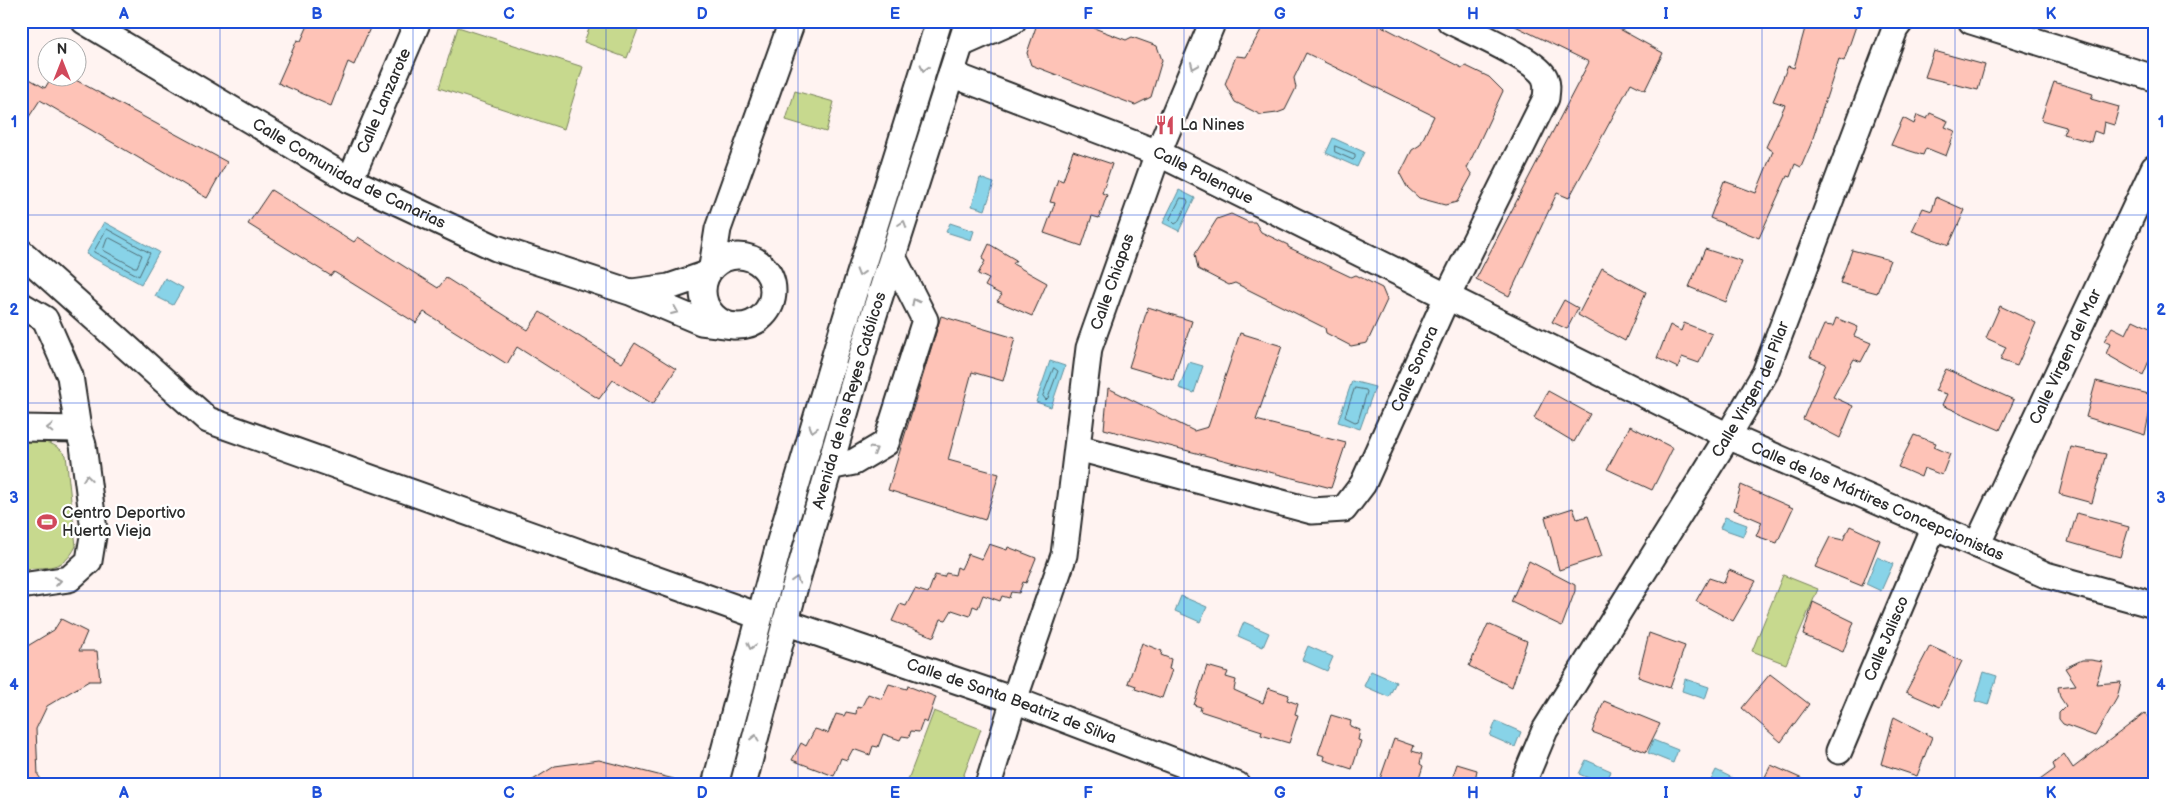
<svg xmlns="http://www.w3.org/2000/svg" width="2175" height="806" font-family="'Balsamiq Sans',sans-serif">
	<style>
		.green { fill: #c7d98e; stroke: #79825c }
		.water { fill: #88d3e8; stroke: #63909c }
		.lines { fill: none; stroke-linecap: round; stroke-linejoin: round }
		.shore { stroke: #506e77; stroke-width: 1 }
		.building { fill: #fec3b7; stroke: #2b2b2b }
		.minor-casing { stroke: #2b2b2b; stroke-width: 29 }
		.minor { stroke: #fff; stroke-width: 25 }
		.oneway { stroke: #a0a0a0 }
		.grid { fill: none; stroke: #1d4ed8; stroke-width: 1; stroke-opacity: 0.55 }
		.labels { text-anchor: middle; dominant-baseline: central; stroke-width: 4.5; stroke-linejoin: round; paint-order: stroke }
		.street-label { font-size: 16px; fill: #2b2b2b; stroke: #fff }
		.poi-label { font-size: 16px; fill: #2b2b2b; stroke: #fff; text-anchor: start }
		.neatline { fill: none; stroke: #1d4ed8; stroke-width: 2 }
		.grid-label { font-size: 16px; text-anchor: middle; font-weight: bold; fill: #1d4ed8 }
	</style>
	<rect width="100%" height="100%" fill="#fff3f1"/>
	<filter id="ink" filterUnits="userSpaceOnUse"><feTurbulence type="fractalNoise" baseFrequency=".02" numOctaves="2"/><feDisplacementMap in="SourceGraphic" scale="10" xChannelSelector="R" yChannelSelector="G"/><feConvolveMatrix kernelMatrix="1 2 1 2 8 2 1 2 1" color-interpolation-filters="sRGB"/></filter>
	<g filter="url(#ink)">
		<!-- green -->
		<g class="green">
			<path d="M592 21H617L638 29 627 58 584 42Z"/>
			<path d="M458 27 583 67 564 129 439 88Z"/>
			<path d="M795 91 834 102 826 132 786 120Z"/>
			<path d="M21 440C40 441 53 440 66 455L76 546C64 571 46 567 21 569Z"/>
			<path d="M1783 575 1818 589 1786 664 1752 651Z"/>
			<path d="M934 711 981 729 960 785H906Z"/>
		</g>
		<!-- water -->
		<g class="water">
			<path d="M1333 138 1364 152 1357 167 1326 153Z"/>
			<path d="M980 178 994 183 985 210 972 206Z"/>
			<path d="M1179 190 1195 198 1179 231 1163 223Z"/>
			<path d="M104 222 159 252 141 284 86 254Z"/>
			<path d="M950 223 974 231 971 240 946 232Z"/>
			<path d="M165 278 183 288 173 305 155 296Z"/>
			<path d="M1050 361 1065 366 1051 407 1036 402Z"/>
			<path d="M1189 362 1203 366 1194 393 1179 388Z"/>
			<path d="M1352 381 1375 387 1360 429 1338 422Z"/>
			<path d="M1725 517 1747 525 1743 536 1720 528Z"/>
			<path d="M1877 557 1893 564 1881 591 1866 584Z"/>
			<path d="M1181 596 1207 607 1200 622 1175 611Z"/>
			<path d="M1244 622 1269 633 1263 647 1238 636Z"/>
			<path d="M1308 646 1333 657 1327 671 1302 660Z"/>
			<path d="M1371 671 1396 682 1389 697 1364 686Z"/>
			<path d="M1984 672 1997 676 1988 705 1975 701Z"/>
			<path d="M1685 679 1709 687 1705 699 1682 691Z"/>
			<path d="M1496 721 1521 732 1515 747 1490 736Z"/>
			<path d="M1653 740 1678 750 1673 763 1648 753Z"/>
			<path d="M1586 760 1611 771 1605 785 1579 774Z"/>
			<path d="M1716 770 1739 781 1737 785H1717L1710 782Z"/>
		</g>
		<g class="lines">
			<!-- shore -->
			<g class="shore">
				<path d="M1335 146 1355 154V158L1353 160 1335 152Z"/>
				<path d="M1181 198 1187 199 1188 202 1178 222 1175 224 1170 219Z"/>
				<path d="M107 229 150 253 139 276 94 252Z"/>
				<path d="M110 238 142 255 137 267H134L103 250 107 239Z"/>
				<path d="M1054 368 1058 371 1048 398 1046 400 1043 396Z"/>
				<path d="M1355 388 1366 390 1367 392 1358 421 1355 422 1345 417Z"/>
			</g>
		</g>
		<!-- building -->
		<g class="building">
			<path d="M310 21H373L354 65 348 62 331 106 278 83 297 40 301 41Z"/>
			<path d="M1038 21H1096L1094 28 1126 40 1132 37 1157 46 1162 60 1151 97 1135 105 1031 65 1027 53Z"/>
			<path d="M1266 21H1372L1462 68 1466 66 1489 77 1503 91 1467 168 1472 175 1457 202 1445 205 1419 198 1407 187 1400 174 1412 150 1420 145 1434 116 1306 53 1294 78 1296 88 1285 110 1277 113 1261 115 1235 102 1225 84 1236 56 1246 57Z"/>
			<path d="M1505 21H1605L1663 53 1645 90 1631 83 1569 198 1557 193 1509 296 1476 279 1589 62Z"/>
			<path d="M1807 21H1840L1856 26 1844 61 1839 59 1811 144 1801 167 1795 164 1790 177 1787 176 1759 238 1710 218 1724 181 1756 193 1773 151 1766 147 1785 105 1773 101 1788 66 1794 68Z"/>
			<path d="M1934 51 1985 65 1978 90 1925 77Z"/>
			<path d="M21 74 45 88 51 78H72L227 162 207 198 40 100 21 129Z"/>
			<path d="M2054 82 2093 94 2091 99 2119 107 2114 125 2104 122 2102 134 2094 131 2091 142 2063 134 2066 127 2041 120Z"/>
			<path d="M1930 113 1948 121 1945 127 1955 131 1946 156 1926 148 1923 155 1891 145 1903 118 1914 124 1917 115 1927 119Z"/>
			<path d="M1073 151 1112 164 1102 193 1107 195 1099 218 1092 216 1082 246 1044 233 1055 203 1050 202 1058 179 1063 181Z"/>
			<path d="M271 190 354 242 358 237 438 288 446 278 528 330 540 312 622 363 635 343 676 369 653 404 613 380 599 399 517 347 507 364 424 312 416 323 334 272 331 276 248 224Z"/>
			<path d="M1936 197 1965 210 1949 245 1912 231 1923 208 1932 211Z"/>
			<path d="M1231 214 1248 222H1255L1261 232 1288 245V247L1351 277 1356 275 1382 288 1387 300 1367 343 1351 346 1326 333 1325 328 1235 283 1229 285 1198 269 1195 254 1217 219Z"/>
			<path d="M989 244 1016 260 1013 264 1047 283 1032 316 997 301 1002 295 985 286 989 279 978 274 985 261 982 259Z"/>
			<path d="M1705 249 1742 261 1726 302 1689 287Z"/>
			<path d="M1852 250 1890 260 1877 293 1840 283Z"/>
			<path d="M1602 268 1646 292 1625 341 1578 315Z"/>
			<path d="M1564 300 1578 308 1567 329 1552 322Z"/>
			<path d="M2000 306 2036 323 2017 366 2000 360 2006 347 1986 338Z"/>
			<path d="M1148 307 1192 321 1173 380 1129 367Z"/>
			<path d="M941 316 1015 338 1003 381 972 372 948 460 999 474 985 520 888 490Z"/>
			<path d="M1836 318 1858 327 1854 336 1871 343 1861 362 1854 359 1833 397 1853 406 1840 438 1803 419 1826 364 1810 357 1824 325 1833 326Z"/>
			<path d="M2133 320 2154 330V349L2143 375 2106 354 2110 344 2104 341 2112 327 2126 334Z"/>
			<path d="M1684 323 1712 334 1699 363 1682 357 1678 368 1657 358 1670 325 1681 331Z"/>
			<path d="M1240 333 1282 346 1256 420 1346 443 1331 488 1104 429 1108 388 1194 431 1208 427Z"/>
			<path d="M1946 369 2014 400 2000 430 1942 405 1947 394 1935 391Z"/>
			<path d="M2096 381 2153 395 2145 435 2086 417Z"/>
			<path d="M1548 391 1590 414 1574 442 1534 418Z"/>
			<path d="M1630 426 1673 448 1652 490 1607 469Z"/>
			<path d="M1914 435 1936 443 1934 447 1950 454 1942 475 1924 468 1921 477 1898 467Z"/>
			<path d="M2071 447 2106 454 2092 503 2059 494Z"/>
			<path d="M1741 485 1793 508 1777 543 1756 536 1762 522 1734 510Z"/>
			<path d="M1573 508 1577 519 1588 516 1602 556 1559 570 1545 517Z"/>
			<path d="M2077 513 2129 527 2120 557 2068 542Z"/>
			<path d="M1850 526 1880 540 1862 586 1815 567 1830 537 1843 540Z"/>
			<path d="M989 544 1007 550 1008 547 1036 558 1026 583 1023 582 1019 593 1011 592 1009 598 1002 596 1000 601 983 595 978 608 973 606 970 616 952 610 946 620 941 619 934 637 892 621 900 604 906 606 915 589 928 593 935 575 944 577 946 573 955 575 957 567 961 569 968 554 982 559Z"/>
			<path d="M1529 561 1575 585V591L1562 626 1511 602Z"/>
			<path d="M1729 570 1756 581 1733 621 1696 601 1709 578 1724 583Z"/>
			<path d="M1813 602 1854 622 1843 652 1803 635Z"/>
			<path d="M61 619 87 632 79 651H97L100 681H89L47 706 36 729 38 775 45 785H21V650L54 630Z"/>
			<path d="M1488 624 1527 641 1512 687 1469 666Z"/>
			<path d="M1649 633 1685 646 1670 688 1638 677Z"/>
			<path d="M1142 643 1162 651 1161 655 1171 659 1169 669 1172 670 1162 698 1135 689 1136 686 1128 683Z"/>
			<path d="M1930 646 1962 661 1940 707 1906 692Z"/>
			<path d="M2082 660H2091L2103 662 2096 684 2121 682 2117 698 2095 736 2063 724 2059 719V713L2066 706 2060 697 2058 687 2076 685 2065 668Z"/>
			<path d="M1207 666 1228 672 1226 677 1236 680 1234 690 1263 703 1268 688 1289 695 1287 700 1298 704 1295 714 1298 715 1289 743 1261 735 1262 731 1200 711 1201 707 1194 705Z"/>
			<path d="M1770 674 1809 704 1781 742 1742 708Z"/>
			<path d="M889 684 907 689 908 686 936 697 927 723 923 721 919 732 911 731 909 737 902 736 900 740 883 734 878 747 873 746 870 755 853 749 847 760 841 758 834 776 792 760 801 743 806 746 815 729 828 733 836 714 844 716 846 712 856 714 857 707 861 708 868 694 882 699Z"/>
			<path d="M1604 701 1660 724 1646 752 1592 732Z"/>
			<path d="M2145 713 2154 725V785H2033L2055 769 2053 764 2064 754 2073 768Z"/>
			<path d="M1331 715 1351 721 1350 726 1360 730 1358 740 1361 741 1352 769 1324 760 1325 756 1318 754Z"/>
			<path d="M1894 717 1932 737 1917 776 1881 764Z"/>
			<path d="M1394 739 1414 746 1412 751 1422 754 1420 764 1423 766 1417 785H1386L1387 781 1380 779Z"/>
			<path d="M599 760 674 779V785H525L555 766Z"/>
			<path d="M1457 764 1477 770 1474 785H1450Z"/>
			<path d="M1771 765 1816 785H1761Z"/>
		</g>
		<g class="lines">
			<defs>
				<g id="minor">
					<path id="s1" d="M84 21 350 180 496 248 630 292 701 322 734 326"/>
					<path d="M1971 21 2154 78"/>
					<path d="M961 44 1013 21"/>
					<path id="s2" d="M951 74 1158 153 1728 436 2046 575 2154 605"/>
					<path id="s3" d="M350 180 418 21"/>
					<path d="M21 252 208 420 759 616"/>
					<circle cx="738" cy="291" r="35"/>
					<path d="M712 267 718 229 790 27"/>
					<path d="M632 292 669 287 707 274"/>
					<path d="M21 305 45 319 70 376 78 429 83 445 94 530 89 561 69 579 21 586"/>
					<path d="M21 428 78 429"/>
					<path id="s4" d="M1078 448 1312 511 1344 509 1363 484 1447 297 1546 98C1547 90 1548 83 1544 76 1533 58 1471 32 1450 21"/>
					<path d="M829 467 854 462 886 443 925 320 893 257"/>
					<path id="s5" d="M1977 545 2154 168"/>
					<path id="s6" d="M785 622 1014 700 1237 785"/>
					<path id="s7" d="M1839 751 1934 526"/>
					<path d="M715 785 780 541 846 318 939 21"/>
					<path id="s8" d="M743 785 794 590 871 324 968 21"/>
					<path id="s9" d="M988 785 1014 700 1064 555 1089 348 1158 153 1213 21"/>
					<path id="s10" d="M1522 785 1545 730 1728 436 1765 373 1895 29 1901 21"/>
				</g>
			</defs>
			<!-- minor casing -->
			<use href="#minor" class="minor-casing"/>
			<!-- minor -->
			<use href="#minor" class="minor"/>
		</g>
		<!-- one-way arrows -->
		<defs><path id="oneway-chevron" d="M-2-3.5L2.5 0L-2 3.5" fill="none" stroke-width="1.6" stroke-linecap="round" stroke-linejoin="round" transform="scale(1.25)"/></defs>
		<g class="oneway">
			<use href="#oneway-chevron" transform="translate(1194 66) rotate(113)"/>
			<use href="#oneway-chevron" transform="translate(924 68) rotate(107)"/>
			<use href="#oneway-chevron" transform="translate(903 224) rotate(-72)"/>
			<use href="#oneway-chevron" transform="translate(860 273) rotate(107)"/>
			<use href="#oneway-chevron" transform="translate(915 302) rotate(-117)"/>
			<use href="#oneway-chevron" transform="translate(675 311) rotate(23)"/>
			<use href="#oneway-chevron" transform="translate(50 428) rotate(-179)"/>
			<use href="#oneway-chevron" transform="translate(813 429) rotate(106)"/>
			<use href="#oneway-chevron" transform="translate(874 450) rotate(-31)"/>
			<use href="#oneway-chevron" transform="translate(87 478) rotate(-97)"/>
			<use href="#oneway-chevron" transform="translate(796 580) rotate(-73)"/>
			<use href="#oneway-chevron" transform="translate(58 581) rotate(-8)"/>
			<use href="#oneway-chevron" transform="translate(751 646) rotate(105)"/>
			<use href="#oneway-chevron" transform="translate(755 738) rotate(-76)"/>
		</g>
	</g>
	<!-- grid -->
	<path class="grid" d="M220 21V785M413 21V785M606 21V785M798 21V785M991 21V785M1184 21V785M1377 21V785M1569 21V785M1762 21V785M1955 21V785M21 215H2154M21 403H2154M21 591H2154"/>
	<!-- icons -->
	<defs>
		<symbol id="restaurant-bare" viewBox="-9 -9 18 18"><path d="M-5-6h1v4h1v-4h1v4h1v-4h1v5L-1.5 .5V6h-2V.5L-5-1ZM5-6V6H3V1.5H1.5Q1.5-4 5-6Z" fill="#d1495b" stroke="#fff" stroke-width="2.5" paint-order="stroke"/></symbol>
		<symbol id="stadium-bare" viewBox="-9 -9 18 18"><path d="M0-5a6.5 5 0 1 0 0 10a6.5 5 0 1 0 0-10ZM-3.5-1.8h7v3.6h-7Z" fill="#d1495b" stroke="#fff" stroke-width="2.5" paint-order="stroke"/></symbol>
	</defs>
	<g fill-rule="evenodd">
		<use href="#restaurant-bare" x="1151" y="111" width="28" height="28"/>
		<use href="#stadium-bare" x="33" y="508" width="28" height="28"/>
	</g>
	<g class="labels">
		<!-- street labels -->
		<g class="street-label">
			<text stroke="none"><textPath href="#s3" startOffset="86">Calle Lanzarote</textPath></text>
			<text stroke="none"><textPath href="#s1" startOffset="306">Calle Comunidad de Canarias</textPath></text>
			<text stroke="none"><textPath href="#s2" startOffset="272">Calle Palenque</textPath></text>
			<text stroke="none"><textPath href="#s9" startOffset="521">Calle Chiapas</textPath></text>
			<text stroke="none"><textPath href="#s5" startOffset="208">Calle Virgen del Mar</textPath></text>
			<text stroke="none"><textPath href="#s4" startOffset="432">Calle Sonora</textPath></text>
			<text stroke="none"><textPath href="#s10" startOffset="458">Calle Virgen del Pilar</textPath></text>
			<text stroke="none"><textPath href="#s8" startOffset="399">Avenida de los Reyes Católicos</textPath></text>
			<text stroke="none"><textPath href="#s2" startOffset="1021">Calle de los Mártires Concepcionistas</textPath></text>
			<text stroke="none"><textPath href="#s7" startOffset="122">Calle Jalisco</textPath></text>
			<text stroke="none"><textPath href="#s6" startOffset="240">Calle de Santa Beatriz de Silva</textPath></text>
		</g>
		<!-- poi labels -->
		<g class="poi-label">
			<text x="1180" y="125">La Nines</text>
			<text x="62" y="513">Centro Deportivo<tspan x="62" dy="18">Huerta Vieja</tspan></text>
		</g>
	</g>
	<!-- margin -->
	<rect width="2175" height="806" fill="none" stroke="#fff" stroke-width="55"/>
	<!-- north arrow -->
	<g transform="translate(62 62)"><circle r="24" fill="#ffffff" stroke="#aaaaaa"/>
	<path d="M0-4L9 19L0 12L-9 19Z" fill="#d1495b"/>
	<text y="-8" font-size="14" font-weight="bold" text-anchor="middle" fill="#2b2b2b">N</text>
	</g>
	<rect x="28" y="28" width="2120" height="750" class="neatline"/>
	<g class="grid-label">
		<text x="124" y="19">A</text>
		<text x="317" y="19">B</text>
		<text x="509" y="19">C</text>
		<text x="702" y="19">D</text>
		<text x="895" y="19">E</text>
		<text x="1088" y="19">F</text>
		<text x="1280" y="19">G</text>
		<text x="1473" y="19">H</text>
		<text x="1666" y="19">I</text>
		<text x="1858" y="19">J</text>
		<text x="2051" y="19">K</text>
		<text x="14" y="127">1</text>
		<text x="2161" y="127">1</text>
		<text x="14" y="315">2</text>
		<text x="2161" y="315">2</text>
		<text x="14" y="503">3</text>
		<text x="2161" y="503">3</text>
		<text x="14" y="690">4</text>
		<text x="2161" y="690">4</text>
		<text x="124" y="798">A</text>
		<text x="317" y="798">B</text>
		<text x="509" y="798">C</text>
		<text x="702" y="798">D</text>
		<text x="895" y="798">E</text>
		<text x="1088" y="798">F</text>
		<text x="1280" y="798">G</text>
		<text x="1473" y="798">H</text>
		<text x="1666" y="798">I</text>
		<text x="1858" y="798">J</text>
		<text x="2051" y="798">K</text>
	</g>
</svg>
